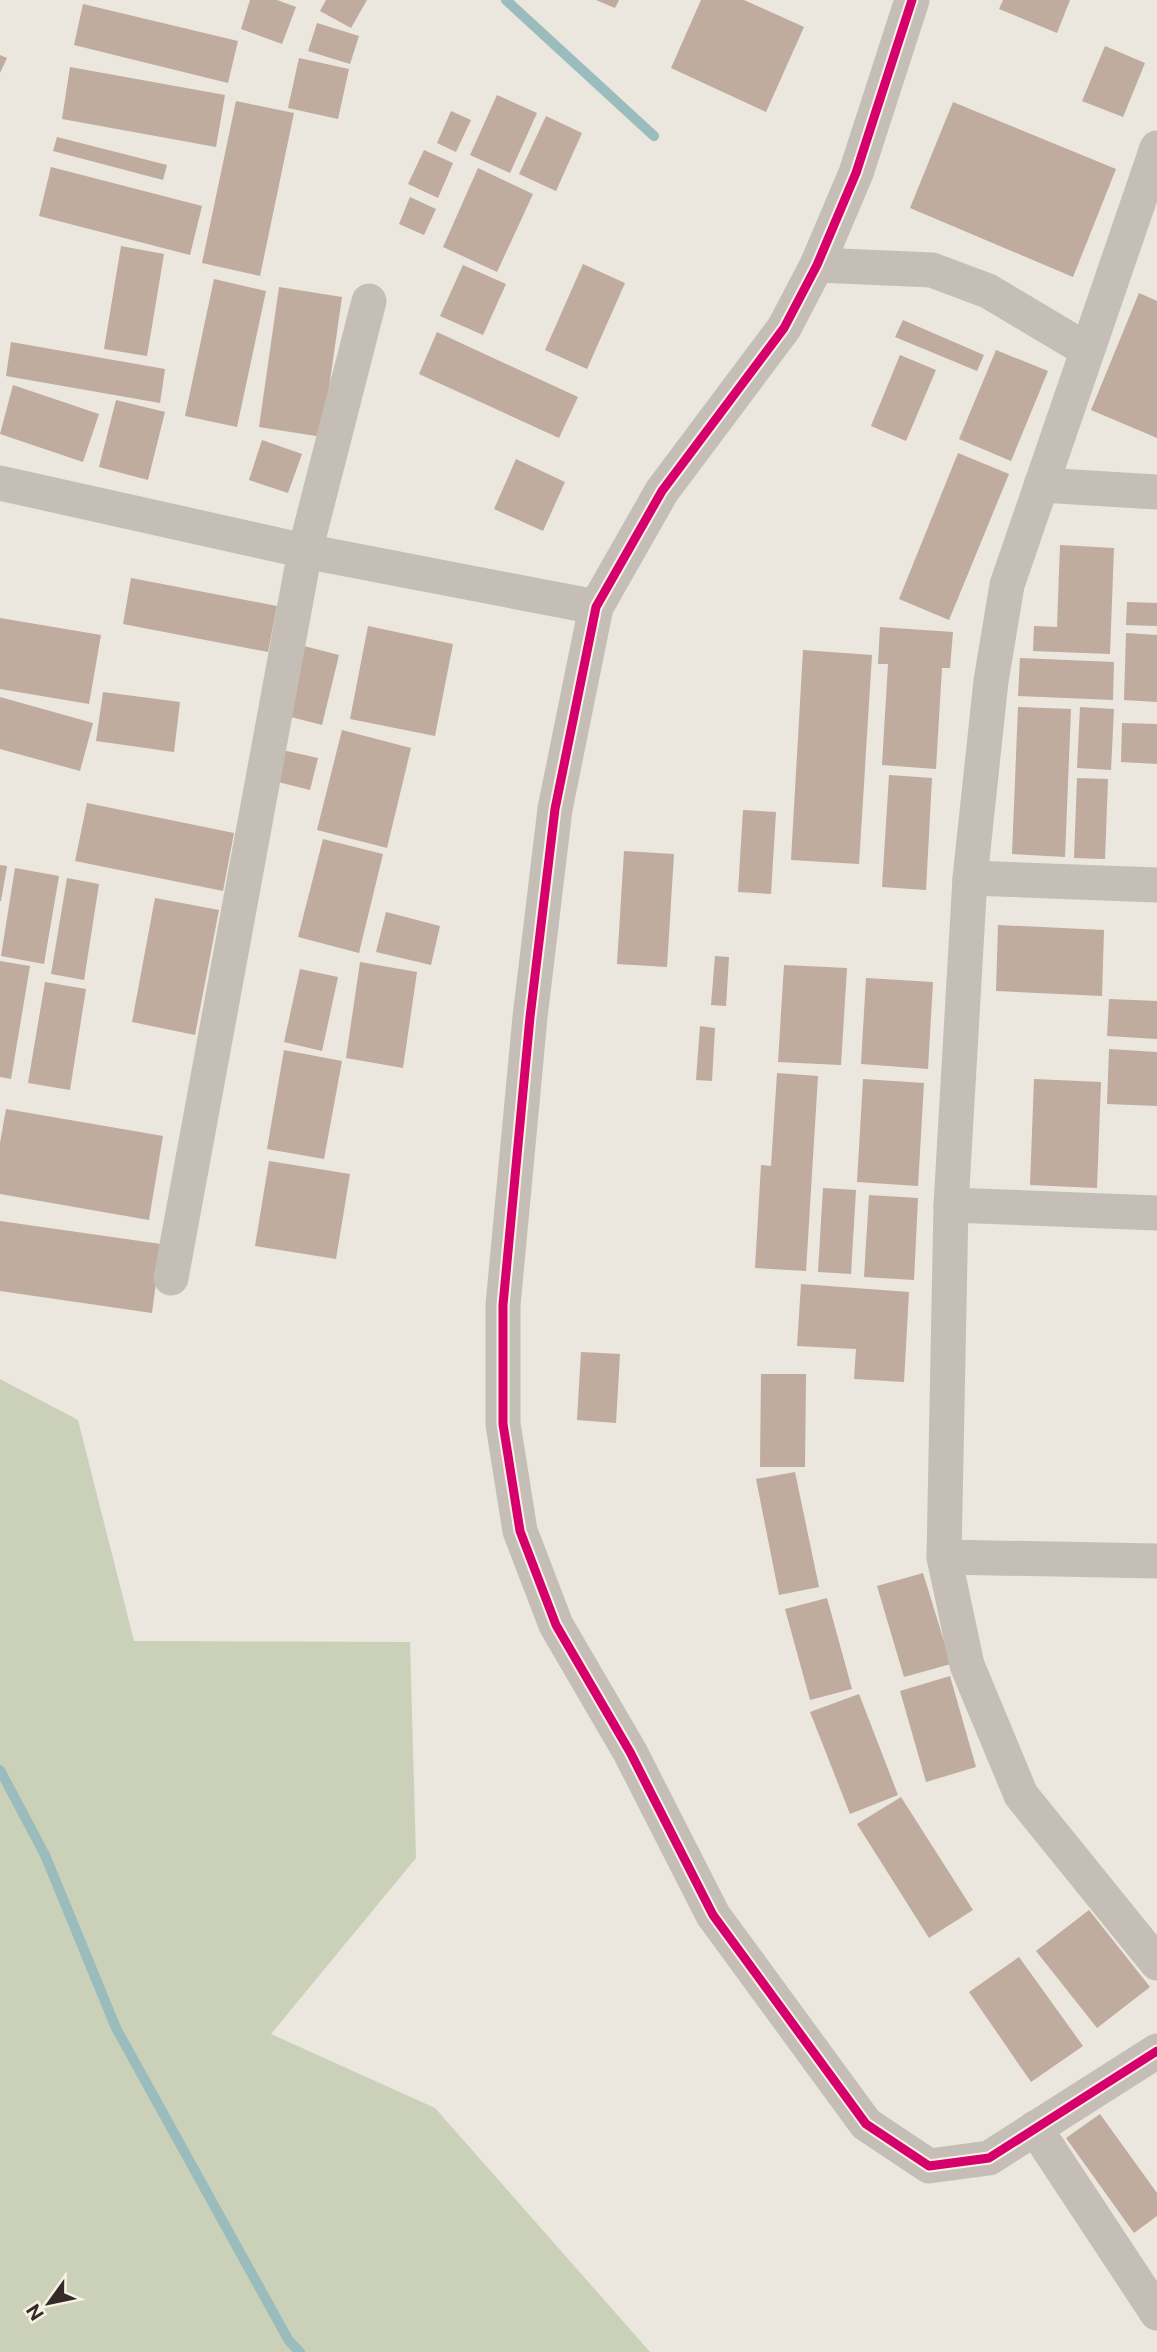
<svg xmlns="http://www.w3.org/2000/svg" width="1157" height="2352" font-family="'Public Sans',sans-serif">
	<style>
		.green { fill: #cbd1b8 }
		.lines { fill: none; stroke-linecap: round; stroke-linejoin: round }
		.stream { stroke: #9abcbd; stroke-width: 10 }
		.building { fill: #c0ab9f }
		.minor { stroke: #c4beb7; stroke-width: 35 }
		.cycleway-casing { stroke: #f9f1e4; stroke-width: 13 }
		.cycleway { stroke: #d6006c; stroke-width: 9 }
	</style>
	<rect width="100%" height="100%" fill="#ebe6de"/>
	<!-- green -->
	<path class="green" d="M0 1379 78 1420 134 1641 410 1642 416 1858 271 2034 435 2108 650 2352H0Z"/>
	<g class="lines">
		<!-- stream -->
		<g class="stream">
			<path d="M506 0 654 136"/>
			<path d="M0 1770 45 1855 116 2028 289 2341 300 2352"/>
		</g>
	</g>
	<!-- building -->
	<g class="building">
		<path d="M250 0H277L296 7 282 44 241 29Z"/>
		<path d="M326 0H367L351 28 320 11Z"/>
		<path d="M596 0H619L615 8Z"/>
		<path d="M701 0H744L804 27 766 112 671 68Z"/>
		<path d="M1003 0H1070L1057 33 999 9Z"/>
		<path d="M83 4 238 41 228 83 74 45Z"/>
		<path d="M317 23 359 36 350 64 308 51Z"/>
		<path d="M1105 46 1145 63 1123 117 1082 101Z"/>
		<path d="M0 55 7 58 0 73Z"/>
		<path d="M299 58 349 69 338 119 288 108Z"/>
		<path d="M70 67 225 95 216 147 62 119Z"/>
		<path d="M497 95 537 113 510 173 470 155Z"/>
		<path d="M236 101 294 113 260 276 202 263Z"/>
		<path d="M953 102 1116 169 1073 277 910 208Z"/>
		<path d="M451 111 471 120 456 152 437 143Z"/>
		<path d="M546 116 582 133 556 191 519 174Z"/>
		<path d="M57 137 167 165 163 180 53 151Z"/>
		<path d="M424 150 453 163 438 198 408 184Z"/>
		<path d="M51 167 202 206 190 255 39 216Z"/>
		<path d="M478 168 533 194 497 272 443 247Z"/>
		<path d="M410 197 436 209 424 235 399 224Z"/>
		<path d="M121 246 164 254 147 356 104 349Z"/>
		<path d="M583 264 625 283 587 369 545 350Z"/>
		<path d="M463 265 506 284 483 335 440 316Z"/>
		<path d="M214 279 266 291 237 427 185 416Z"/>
		<path d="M279 287 342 297 322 437 259 427Z"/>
		<path d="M1139 293 1157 301V438L1091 410Z"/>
		<path d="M903 320 984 355 977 371 895 337Z"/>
		<path d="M437 332 578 397 559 438 419 374Z"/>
		<path d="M11 342 165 369 160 403 6 376Z"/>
		<path d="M996 350 1048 371 1011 461 959 439Z"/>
		<path d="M900 355 936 370 906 441 871 426Z"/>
		<path d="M13 385 99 414 83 462 0 434Z"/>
		<path d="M116 400 165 412 148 480 99 467Z"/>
		<path d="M262 440 302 454 288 493 249 480Z"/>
		<path d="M958 453 1009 474 949 620 899 599Z"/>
		<path d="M516 459 565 482 543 531 494 509Z"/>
		<path d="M1060 545 1114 548 1110 654 1033 651 1034 626 1057 627Z"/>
		<path d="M131 578 277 606 268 652 123 624Z"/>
		<path d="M1127 602 1157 603V626L1126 625Z"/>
		<path d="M0 618 101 635 89 704 0 689Z"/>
		<path d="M368 626 453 644 435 736 350 719Z"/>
		<path d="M880 627 953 632 950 668H942L936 769 882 765 888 664H878Z"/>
		<path d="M1126 633 1157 635V702L1124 700Z"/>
		<path d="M304 646 339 655 322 725 287 716Z"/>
		<path d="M803 650 872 655 859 864 791 860Z"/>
		<path d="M1020 658 1114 662 1113 700 1018 696Z"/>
		<path d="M103 692 180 702 174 752 96 741Z"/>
		<path d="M0 697 93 723 80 771 0 749Z"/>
		<path d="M1018 707 1071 709 1065 857 1012 854Z"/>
		<path d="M1080 707 1114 709 1111 770 1077 768Z"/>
		<path d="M1122 723 1157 724V764L1121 762Z"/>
		<path d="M342 730 411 748 387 848 317 830Z"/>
		<path d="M278 749 318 758 310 790 270 780Z"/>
		<path d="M889 775 932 778 926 890 882 887Z"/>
		<path d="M1077 778 1108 779 1105 859 1074 858Z"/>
		<path d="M87 803 234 833 223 891 75 861Z"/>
		<path d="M743 810 776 812 771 894 738 892Z"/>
		<path d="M323 839 383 854 359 953 298 937Z"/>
		<path d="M624 851 674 854 667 967 617 964Z"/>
		<path d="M0 865 7 866 1 901H0Z"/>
		<path d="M15 868 59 876 44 964 1 956Z"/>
		<path d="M67 878 99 884 84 980 51 974Z"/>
		<path d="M155 898 219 910 195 1035 132 1022Z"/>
		<path d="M386 912 440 926 431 965 376 952Z"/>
		<path d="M998 925 1104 930 1102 996 996 991Z"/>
		<path d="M715 956 729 957 726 1006 711 1005Z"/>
		<path d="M0 961 30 966 11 1079 0 1077Z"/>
		<path d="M360 962 417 972 403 1068 346 1058Z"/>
		<path d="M784 965 847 968 841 1065 778 1062Z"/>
		<path d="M300 969 338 977 322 1051 284 1042Z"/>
		<path d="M866 978 933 982 928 1069 861 1064Z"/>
		<path d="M45 982 86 989 70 1090 28 1083Z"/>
		<path d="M1109 999 1157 1001V1039L1107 1036Z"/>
		<path d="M700 1026 715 1028 712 1081 696 1080Z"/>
		<path d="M1109 1049 1157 1052V1106L1107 1104Z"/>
		<path d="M284 1050 342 1061 324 1159 267 1149Z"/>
		<path d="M777 1073 818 1076 806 1271 755 1268 761 1165 771 1166Z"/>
		<path d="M863 1079 924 1083 918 1186 857 1182Z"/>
		<path d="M1034 1079 1101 1082 1097 1188 1030 1185Z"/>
		<path d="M6 1109 163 1136 149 1220 0 1194V1143Z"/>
		<path d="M269 1161 350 1174 336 1259 255 1246Z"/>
		<path d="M823 1188 856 1190 851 1274 818 1272Z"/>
		<path d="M869 1195 918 1198 914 1280 864 1277Z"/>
		<path d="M0 1221 161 1244 152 1313 0 1291Z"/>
		<path d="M801 1284 909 1292 904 1382 854 1379 856 1349 797 1346Z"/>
		<path d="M581 1352 620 1354 616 1423 577 1420Z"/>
		<path d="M761 1374H806L805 1467H760Z"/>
		<path d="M795 1472 819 1587 779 1595 756 1479Z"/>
		<path d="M923 1573 951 1664 904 1677 877 1586Z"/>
		<path d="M827 1598 852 1689 810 1700 785 1609Z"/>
		<path d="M950 1676 976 1767 926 1782 900 1691Z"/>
		<path d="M859 1694 898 1795 850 1814 810 1712Z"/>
		<path d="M901 1797 973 1910 929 1938 857 1824Z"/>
		<path d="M1089 1910 1150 1987 1097 2028 1036 1951Z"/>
		<path d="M1019 1957 1083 2046 1031 2082 969 1992Z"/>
		<path d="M1100 2114 1157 2193V2216L1134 2233 1066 2138Z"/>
	</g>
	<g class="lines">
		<!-- minor -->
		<g class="minor">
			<path d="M912 0 856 173 817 265 784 328 662 491 596 607 555 809 530 1017 503 1305V1424L520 1531 556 1625 630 1752 713 1915 866 2124 929 2166 989 2158 1157 2051"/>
			<path d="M1157 148 1007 585 991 681 970 878 951 1205 944 1557 967 1665 1021 1795 1157 1963"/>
			<path d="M817 265 932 270 988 291 1087 350"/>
			<path d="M0 483 305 551 596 607"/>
			<path d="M1041 485 1157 492"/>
			<path d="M970 878 1157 885"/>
			<path d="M951 1205 1157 1213"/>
			<path d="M171 1278 305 551 369 301"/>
			<path d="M944 1557 1157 1561"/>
			<path d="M1035 2128 1157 2313"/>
		</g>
		<defs>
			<path id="cycleway" d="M912 0 856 173 817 265 784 328 662 491 596 607 555 809 530 1017 503 1305V1424L520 1531 556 1625 630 1752 713 1915 866 2124 929 2166 989 2158 1157 2051"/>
		</defs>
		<!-- cycleway casing -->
		<use href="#cycleway" class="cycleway-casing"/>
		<!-- cycleway -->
		<use href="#cycleway" class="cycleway"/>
	</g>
	<!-- north arrow -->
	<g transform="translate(49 2303) rotate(237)" stroke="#f9f1e4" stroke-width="5" paint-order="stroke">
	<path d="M0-5L12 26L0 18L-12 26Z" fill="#352b26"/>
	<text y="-10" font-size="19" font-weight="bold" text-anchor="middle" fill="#352b26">N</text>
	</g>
</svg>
